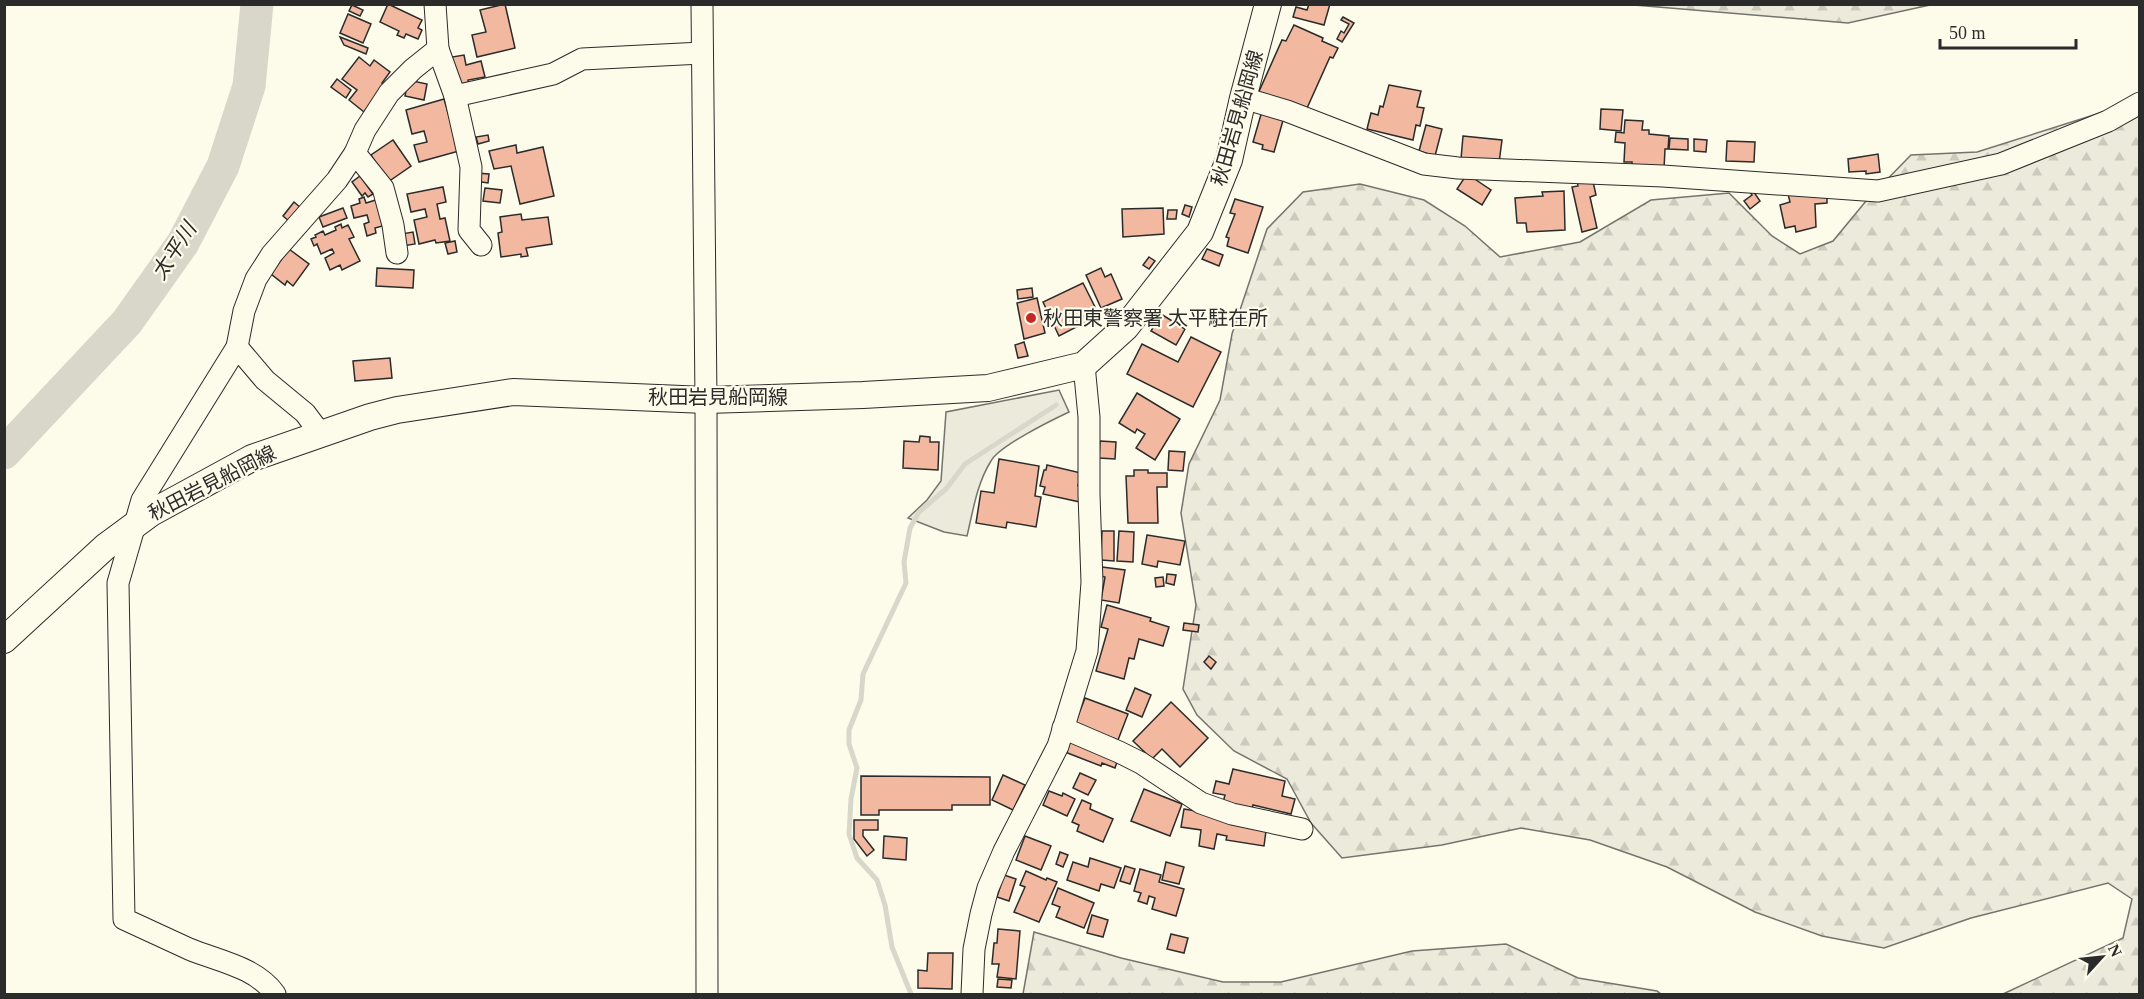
<svg xmlns="http://www.w3.org/2000/svg" width="2144" height="999" font-family="'Times New Roman','Noto Sans JP',serif">
	<style>
		.green { fill: #ecebdb; stroke: #74746e; stroke-width: 1.5 }
		.forest { fill: url(#forest-firs); stroke: #74746e; stroke-width: 1.5 }
		.lines { fill: none; stroke-linecap: round; stroke-linejoin: round }
		.stream { stroke: #d8d7c9; stroke-width: 5 }
		.river { stroke: #d8d7c9; stroke-width: 33 }
		.building { fill: #f2b8a0; stroke: #2b2b2b; stroke-width: 1.5 }
		.minor-casing { stroke: #2b2b2b; stroke-width: 23 }
		.major-casing { stroke: #2b2b2b; stroke-width: 28 }
		.minor { stroke: #fdfbea; stroke-width: 21 }
		.major { stroke: #fdfbea; stroke-width: 26 }
		.poi-dot { fill: #c62828; stroke: #fdfbea; stroke-width: 2 }
		.labels { text-anchor: middle; dominant-baseline: central; stroke-width: 4.5; stroke-linejoin: round; paint-order: stroke }
		.street-label { font-size: 20px; fill: #2b2b2b; stroke: #fdfbea }
		.poi-label { font-size: 20px; fill: #2b2b2b; stroke: #fdfbea; text-anchor: start }
		.water-label { font-size: 21px; font-style: italic; fill: #2b2b2b; stroke: #fdfbea }
	</style>
	<defs>
		<pattern id="forest-firs" width="22" height="20" patternUnits="userSpaceOnUse" patternTransform="scale(1.5)"><rect width="22" height="20" fill="#ecebdb"/><path d="M5 1l3.5 6h-7zM16 11l3.5 6h-7z" fill="#cbcabc"/></pattern>
	</defs>
	<rect width="100%" height="100%" fill="#fdfbea"/>
	<!-- green -->
	<path class="green" d="M1059 390 1069 412C1052 420 999 446 991 461 977 483 973 511 967 536L944 532 908 518 927 500 941 481 946 412Z"/>
	<!-- forest -->
	<g class="forest">
		<path d="M1634 5H1930L1848 23Z"/>
		<path d="M2139 94V994H2003L2123 938 2132 899 2108 883 1971 918 1884 948 1822 936 1755 912 1667 867 1590 840 1521 828 1442 845 1342 858 1311 823 1287 779 1234 751 1197 715 1183 689 1196 605 1181 513 1189 464 1220 400 1232 334 1267 229 1303 192 1360 184 1424 200 1465 226 1500 257 1580 242 1651 200 1729 193 1772 236 1800 254 1833 241 1866 201 1911 155 1977 152 2119 107Z"/>
		<path d="M1034 932 1121 958 1223 982H1281L1412 951 1506 944 1578 978 1657 991 1661 994H1023Z"/>
	</g>
	<g class="lines">
		<!-- stream -->
		<path class="stream" d="M911 994 892 947 885 905 877 880 857 858 849 834 851 799 857 768 849 744V730L861 700 863 674 906 583 904 562 910 528 919 512 946 489 965 464 1056 405"/>
		<!-- river -->
		<path class="river" d="M4 453 127 322 183 243 223 166 249 86 257 4"/>
	</g>
	<!-- building -->
	<g class="building">
		<path d="M388 4 422 20 418 28 422 30 418 39 406 34 404 38 397 35 399 31 380 22Z"/>
		<path d="M505 4 515 48 477 57 472 35 486 32 480 10Z"/>
		<path d="M1309 4H1330L1324 25 1293 17 1296 7 1307 10Z"/>
		<path d="M352 5 363 10 360 16 349 11Z"/>
		<path d="M348 14 371 24 363 43 340 33Z"/>
		<path d="M1343 17 1354 23 1342 42 1337 39 1341 31 1344 33 1349 24 1341 20Z"/>
		<path d="M1294 25 1323 38 1322 41 1338 48 1333 58 1330 57 1303 117 1257 96 1282 40 1286 41Z"/>
		<path d="M340 37 368 48 366 54 344 45Z"/>
		<path d="M464 55 466 65 481 61 485 77 468 80 469 85 458 88 452 57Z"/>
		<path d="M359 57 370 66 374 60 390 72 382 83 385 85 364 112 349 100 357 90 342 79Z"/>
		<path d="M337 79 351 90 346 98 331 87Z"/>
		<path d="M408 80 427 84 424 100 405 96Z"/>
		<path d="M1389 85 1421 91 1417 107 1424 108 1420 126 1416 125 1413 140 1367 129 1371 113 1378 115 1380 106 1383 107Z"/>
		<path d="M444 99 459 151 419 162 414 145 427 142 424 131 412 134 406 110Z"/>
		<path d="M1601 109 1623 110 1621 131 1600 129Z"/>
		<path d="M1262 111 1284 117 1274 152 1262 149 1263 145 1253 142Z"/>
		<path d="M1625 120 1643 121 1642 130H1649V134L1669 136 1668 149H1665L1664 169 1632 167V162H1624L1625 143 1615 142 1616 132 1624 133Z"/>
		<path d="M1426 125 1442 129 1435 156 1419 151Z"/>
		<path d="M488 135 489 141 478 144 476 137Z"/>
		<path d="M1463 136 1502 140 1499 163 1461 159Z"/>
		<path d="M1670 138 1688 139V150L1669 149Z"/>
		<path d="M1694 139 1707 140 1706 152 1694 151Z"/>
		<path d="M393 140 411 166 388 182 371 155Z"/>
		<path d="M1727 141 1755 142 1754 162 1726 161Z"/>
		<path d="M516 145 517 153 543 147 554 196 520 204 511 166 494 169 489 151Z"/>
		<path d="M1878 154 1880 172 1866 174V171L1849 172 1848 159Z"/>
		<path d="M476 173 489 174 488 183 475 181Z"/>
		<path d="M1467 174 1491 190 1482 205 1457 189Z"/>
		<path d="M360 176 373 194 368 197 365 193 362 196 352 182Z"/>
		<path d="M1592 177 1596 195 1590 197 1597 228 1582 232 1572 187 1578 186 1577 180Z"/>
		<path d="M1749 185 1760 201 1750 209 1744 201 1752 195 1747 187Z"/>
		<path d="M443 187 446 202 437 204 440 219 445 218 450 241 436 243 435 240 419 244 414 220 427 217 425 209 411 212 407 194Z"/>
		<path d="M485 188 502 190 500 203 483 201Z"/>
		<path d="M1827 190V203L1815 204 1816 227 1796 232 1795 226 1785 228 1780 205 1790 202 1788 194Z"/>
		<path d="M1564 191 1565 230 1527 232 1526 223H1517L1515 198 1543 196 1542 192Z"/>
		<path d="M364 197 366 203 379 199 386 225 375 228 376 233 367 236 364 224 369 222 367 215 354 218 351 206 360 203 359 199Z"/>
		<path d="M1235 199 1263 207 1248 253 1227 246 1229 238 1226 237 1235 214 1230 213Z"/>
		<path d="M294 202 301 208 290 222 283 216Z"/>
		<path d="M1185 205 1192 207 1189 217 1182 214Z"/>
		<path d="M343 208 347 218 323 227 319 217Z"/>
		<path d="M1163 208 1164 234 1123 237 1122 209Z"/>
		<path d="M1168 210H1177L1176 219H1167Z"/>
		<path d="M521 214 522 220 548 217 552 244 526 248 528 256 521 257V254L501 257 498 233 502 232 500 217Z"/>
		<path d="M341 224 342 228 348 225 354 237 349 239 360 261 342 270 340 265 330 270 325 258 334 253 332 249 321 254 317 244 314 246 311 239 316 237 315 235 323 231 325 235 336 230 335 227Z"/>
		<path d="M413 232 415 244 403 246 401 234Z"/>
		<path d="M455 241 457 252 448 254 445 243Z"/>
		<path d="M289 249 309 264 293 286 287 281 285 285 271 274Z"/>
		<path d="M1207 249 1223 255 1219 266 1202 259Z"/>
		<path d="M1149 257 1155 261 1149 269 1143 265Z"/>
		<path d="M377 268 414 270 413 288 376 286Z"/>
		<path d="M1101 268 1105 277 1111 274 1122 299 1101 308 1086 275Z"/>
		<path d="M1083 283 1095 307 1082 313 1086 322 1059 336 1043 302Z"/>
		<path d="M1032 288 1033 297 1018 299 1017 290Z"/>
		<path d="M1037 298 1045 333 1024 339 1017 303Z"/>
		<path d="M1161 314 1185 329 1176 345 1151 331Z"/>
		<path d="M1191 337 1221 352 1193 407 1127 374 1142 344 1178 362Z"/>
		<path d="M1024 342 1028 356 1018 358 1015 345Z"/>
		<path d="M390 358 392 378 355 381 353 361Z"/>
		<path d="M1137 393 1180 419 1155 460 1136 448 1145 434 1137 429 1135 433 1119 423Z"/>
		<path d="M920 436 930 437V442H939L938 470 903 468 904 441 919 442Z"/>
		<path d="M1100 441 1116 442 1115 459 1099 458Z"/>
		<path d="M1169 451 1185 452 1183 471 1168 470Z"/>
		<path d="M999 459 1039 466 1035 496 1041 497 1036 527 1007 522 1006 528 976 523 981 491 994 493Z"/>
		<path d="M1047 465 1081 473 1078 486 1083 487 1080 502 1043 494 1045 487 1040 486 1044 470H1046Z"/>
		<path d="M1134 470H1148V473H1167V487H1157L1158 523H1128L1126 476H1134Z"/>
		<path d="M1102 531H1114V561L1101 560Z"/>
		<path d="M1119 531 1134 532 1133 562 1117 561Z"/>
		<path d="M1147 535 1185 541 1180 565 1158 561 1157 567 1142 564Z"/>
		<path d="M1102 567 1125 570 1119 603 1101 600 1105 577 1101 576Z"/>
		<path d="M1167 574 1176 575 1174 585 1166 583Z"/>
		<path d="M1163 577 1164 586 1156 587 1155 578Z"/>
		<path d="M1107 605 1151 618 1150 621 1169 627 1163 646 1139 639 1134 659 1129 658 1124 679 1096 671 1108 629 1101 627Z"/>
		<path d="M1184 623 1199 625 1198 632 1183 630Z"/>
		<path d="M1209 656 1216 662 1211 669 1204 662Z"/>
		<path d="M1135 688 1151 695 1142 717 1126 710Z"/>
		<path d="M1085 698 1128 714 1118 740 1075 724Z"/>
		<path d="M1171 702 1208 738 1180 767 1162 749 1152 759 1133 741Z"/>
		<path d="M1072 736 1119 756 1115 768 1102 763 1101 766 1065 752Z"/>
		<path d="M1233 769 1285 781 1282 796 1295 799 1291 814 1253 805 1251 812 1222 806 1225 795 1213 793 1216 781 1229 784Z"/>
		<path d="M1080 773 1096 780 1088 795 1073 788Z"/>
		<path d="M1003 775 1025 785 1013 810 992 800Z"/>
		<path d="M861 776 990 777V805H952V810H879V815H861Z"/>
		<path d="M1144 789 1182 804 1170 836 1131 821Z"/>
		<path d="M1049 791 1062 796 1063 793 1075 799 1067 816 1043 805Z"/>
		<path d="M1082 800 1091 804 1090 809 1113 819 1103 842 1077 831 1079 825 1072 822Z"/>
		<path d="M1184 809 1267 823 1264 846 1226 840 1227 836 1217 834 1214 849 1199 846 1201 830 1181 827Z"/>
		<path d="M854 820H878V830H863V836L874 850 867 856 854 839Z"/>
		<path d="M884 836 907 838 906 860 883 858Z"/>
		<path d="M1025 836 1051 846 1041 870 1016 860Z"/>
		<path d="M1060 852 1068 855 1063 867 1056 864Z"/>
		<path d="M1090 858 1121 868 1114 888 1101 884 1099 891 1067 880 1073 862 1088 867Z"/>
		<path d="M1166 862 1184 867 1179 884 1162 880Z"/>
		<path d="M1125 866 1135 869 1130 884 1120 881Z"/>
		<path d="M1140 869 1161 875 1159 882 1184 889 1176 916 1152 909 1155 898 1149 896 1147 904 1138 901 1141 893 1134 891Z"/>
		<path d="M1026 871 1046 880 1047 878 1057 882 1039 922 1014 912 1025 887 1020 885Z"/>
		<path d="M1004 875 1016 879 1009 901 997 897Z"/>
		<path d="M1058 888 1094 903 1084 928 1056 917 1060 907 1052 904Z"/>
		<path d="M1092 915 1108 920 1103 937 1087 933Z"/>
		<path d="M998 929 1020 931 1016 979 997 977 999 964H992L994 943H997Z"/>
		<path d="M1171 934 1188 938 1184 953 1167 949Z"/>
		<path d="M928 953H953L952 989 918 988V970L927 971Z"/>
		<path d="M998 979 1012 980 1011 988 997 987Z"/>
	</g>
	<g class="lines">
		<defs>
			<g id="minor">
				<path d="M702 4 706 400 707 994"/>
				<path d="M438 49 455 96"/>
				<path d="M1243 98 1287 111 1424 164 1458 168 1663 176 1878 191 2001 164 2108 121 2140 103"/>
				<path d="M355 153 383 188 393 225 397 253"/>
				<path d="M481 245 469 230 471 167 455 96 553 74 582 59 702 53"/>
				<path d="M237 347 265 380 305 413 320 433"/>
				<path d="M1063 728 1119 752 1141 763 1201 803 1232 814 1302 829"/>
				<path d="M275 994C256 967 218 961 189 949 167 939 146 929 124 919L118 583 142 500 237 347 244 311 256 279 272 254 337 180 355 153 365 130 389 93 413 69 438 49 435 4"/>
				<path d="M972 994 974 949 981 914 988 888 1004 851 1058 746 1087 651 1092 582 1089 494V417L1084 365"/>
			</g>
			<path id="major" d="M4 640 105 547 151 513 252 458 370 417 397 410 513 392 706 400 863 395 988 388 1084 365 1126 327 1200 232 1229 160 1243 98 1268 4"/>
		</defs>
		<!-- minor casing -->
		<use href="#minor" class="minor-casing"/>
		<!-- major casing -->
		<use href="#major" class="major-casing"/>
		<!-- minor -->
		<use href="#minor" class="minor"/>
		<!-- major -->
		<use href="#major" class="major"/>
	</g>
	<!-- markers -->
	<circle class="poi-dot" cx="1031" cy="318" r="6"/>
	<g class="labels">
		<!-- street labels -->
		<g class="street-label">
			<text transform="translate(1237 118) rotate(-74)">秋田岩見船岡線</text>
			<text x="718" y="397">秋田岩見船岡線</text>
			<text transform="translate(212 483) rotate(-27)">秋田岩見船岡線</text>
		</g>
		<!-- poi labels -->
		<g class="poi-label">
			<text x="1043" y="318">秋田東警察署 太平駐在所</text>
		</g>
		<!-- water labels -->
		<g class="water-label">
			<text transform="translate(174 251) rotate(-57)">太平川</text>
		</g>
	</g>
	<!-- border -->
	<rect width="2144" height="999" fill="none" stroke="#2b2b2b" stroke-width="12"/>
	<!-- north arrow -->
	<g transform="translate(2102 957) rotate(63)" stroke="#fdfbea" stroke-width="4.5" paint-order="stroke">
	<path d="M0-4.5L10 22L0 15L-10 22Z" fill="#2b2b2b"/>
	<text y="-9" font-size="16" font-weight="bold" text-anchor="middle" fill="#2b2b2b">N</text>
	</g>
	<!-- scale -->
	<path d="M1940 39v9h136v-9" fill="none" stroke="#2b2b2b" stroke-width="3"/>
	<text x="1949" y="39" font-size="18" fill="#2b2b2b" stroke="#fdfbea" stroke-width="4.5" paint-order="stroke">50 m</text>
</svg>
